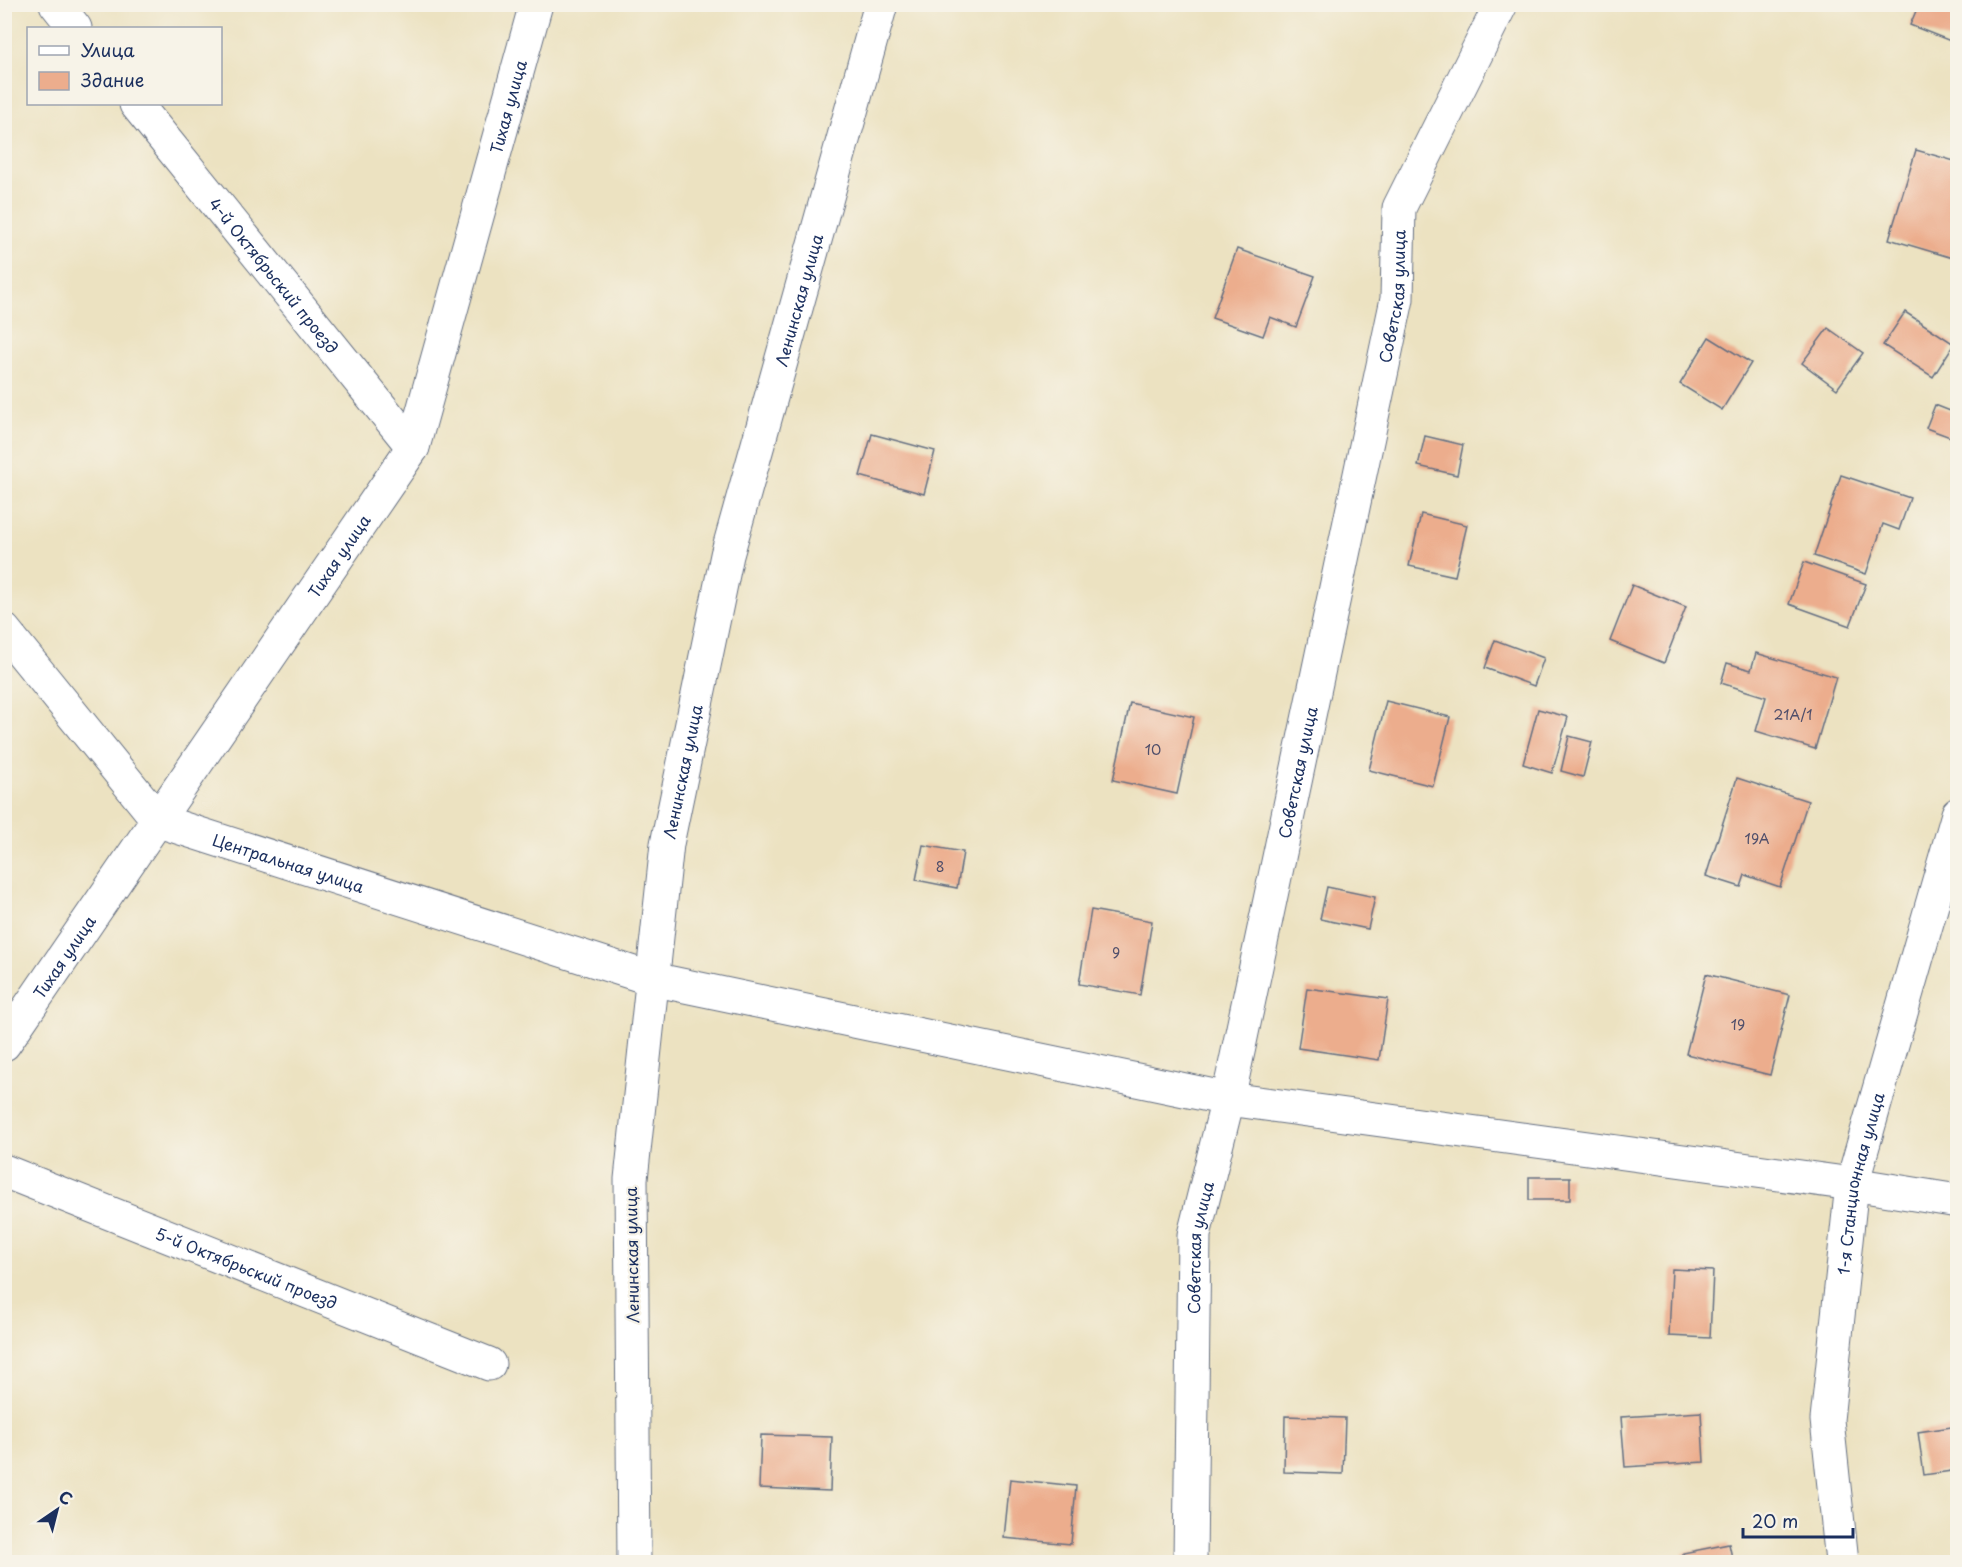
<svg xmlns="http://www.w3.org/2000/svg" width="1962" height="1567" font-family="'Playpen Sans',sans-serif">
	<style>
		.building { fill: #ecad8d }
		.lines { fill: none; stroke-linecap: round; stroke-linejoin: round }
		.street-casing { stroke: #646e81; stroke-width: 35 }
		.secondary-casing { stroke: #646e81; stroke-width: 35 }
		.street { stroke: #fff; stroke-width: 33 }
		.secondary { stroke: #fff; stroke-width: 33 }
		.labels { text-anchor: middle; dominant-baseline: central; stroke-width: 4.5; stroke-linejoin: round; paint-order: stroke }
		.number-label { font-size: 14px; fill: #4f4e6a }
		.street-label { font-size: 16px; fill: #1b2f5e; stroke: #f7f3e8 }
	</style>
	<rect width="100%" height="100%" fill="#f7f3e8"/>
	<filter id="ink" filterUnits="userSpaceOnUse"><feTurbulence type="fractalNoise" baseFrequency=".0167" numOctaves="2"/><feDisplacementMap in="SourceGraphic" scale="12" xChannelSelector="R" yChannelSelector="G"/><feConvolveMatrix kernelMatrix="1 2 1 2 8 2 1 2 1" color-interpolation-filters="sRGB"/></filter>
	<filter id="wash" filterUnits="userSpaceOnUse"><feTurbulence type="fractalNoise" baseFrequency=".008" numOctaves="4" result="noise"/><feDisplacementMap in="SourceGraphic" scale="24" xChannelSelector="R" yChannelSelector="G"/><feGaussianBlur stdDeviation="1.35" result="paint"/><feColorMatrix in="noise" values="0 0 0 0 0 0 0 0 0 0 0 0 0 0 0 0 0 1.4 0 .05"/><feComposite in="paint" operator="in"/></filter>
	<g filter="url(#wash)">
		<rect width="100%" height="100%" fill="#ece2c1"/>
		<g id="blocks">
			<!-- building -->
			<g class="building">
				<path d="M1919 4H1958V44L1910 25Z"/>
				<path d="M1916 150 1958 162 1956 259 1889 239Z"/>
				<path d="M1237 249 1315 276 1296 327 1270 317 1263 336 1212 318Z"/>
				<path d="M1905 312 1954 344 1933 377 1883 345Z"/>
				<path d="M1828 328 1863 353 1837 389 1802 363Z"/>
				<path d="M1709 337 1751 363 1722 410 1680 384Z"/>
				<path d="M1935 405 1958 414V440L1926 428Z"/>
				<path d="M872 434 935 451 924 494 860 476Z"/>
				<path d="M1425 436 1463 445 1457 475 1418 466Z"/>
				<path d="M1841 475 1910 498 1899 530 1883 524 1866 574 1814 556Z"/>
				<path d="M1421 514 1467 525 1455 576 1409 566Z"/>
				<path d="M1804 562 1866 584 1850 626 1789 604Z"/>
				<path d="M1632 585 1686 607 1664 663 1610 641Z"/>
				<path d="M1495 640 1544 658 1534 686 1485 668Z"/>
				<path d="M1756 653 1836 677 1815 749 1756 731 1766 697 1721 683 1727 663 1751 670Z"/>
				<path d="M1386 701 1450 717 1433 786 1369 770Z"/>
				<path d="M1130 703 1194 717 1177 794 1113 780Z"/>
				<path d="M1538 709 1568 717 1552 773 1523 764Z"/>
				<path d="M1569 736 1592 742 1583 777 1561 771Z"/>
				<path d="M1737 778 1808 801 1780 887 1745 875 1741 887 1706 876Z"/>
				<path d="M923 845 963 852 957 888 916 880Z"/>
				<path d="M1327 887 1375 897 1368 929 1320 919Z"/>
				<path d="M1091 910 1152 921 1140 995 1079 984Z"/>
				<path d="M1706 974 1790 995 1770 1075 1686 1054Z"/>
				<path d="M1307 988 1388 999 1379 1060 1298 1048Z"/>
				<rect x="1529" y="1177" width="41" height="23"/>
				<path d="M1672 1269 1713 1271 1710 1338 1669 1336Z"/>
				<path d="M1701 1412 1704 1462 1625 1467 1621 1417Z"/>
				<path d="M1285 1416 1345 1418 1343 1474 1284 1472Z"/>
				<path d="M1958 1426V1470L1924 1475 1918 1432Z"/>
				<path d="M761 1435 832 1437 830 1491 759 1488Z"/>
				<path d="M1010 1479 1076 1486 1071 1544 1004 1538Z"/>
				<path d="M1729 1544 1733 1562H1684L1683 1553Z"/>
			</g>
		</g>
	</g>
	<g filter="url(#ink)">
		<use href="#blocks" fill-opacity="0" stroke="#646e81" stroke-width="1.5"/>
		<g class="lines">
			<defs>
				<g id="street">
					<path d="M56 4 75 28"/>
					<path id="s1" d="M136 104 413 447"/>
					<path id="s2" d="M4 630 159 821 652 979 1228 1099 1852 1184 1958 1201"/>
					<path id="s3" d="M4 1044 413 447 536 4"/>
					<path id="s4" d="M4 1171 489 1364"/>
					<path id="s5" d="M634 1562 631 1179 667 844 727 555 881 4"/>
					<path id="s6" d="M1190 1562 1194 1235 1228 1099 1397 299 1399 208 1501 4"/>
				</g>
				<g id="secondary">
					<path id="s7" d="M1842 1562 1827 1420 1852 1184 1958 814"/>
				</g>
			</defs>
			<!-- street casing -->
			<use href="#street" class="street-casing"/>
			<!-- secondary casing -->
			<use href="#secondary" class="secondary-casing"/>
			<!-- street -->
			<use href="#street" class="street"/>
			<!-- secondary -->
			<use href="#secondary" class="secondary"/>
		</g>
	</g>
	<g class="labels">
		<!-- number labels -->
		<g class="number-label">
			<text x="1793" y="714">21А/1</text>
			<text x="1153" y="749">10</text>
			<text x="1757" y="838">19А</text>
			<text x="940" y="866">8</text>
			<text x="1116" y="952">9</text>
			<text x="1738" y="1024">19</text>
		</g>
		<!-- street labels -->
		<g class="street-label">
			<text stroke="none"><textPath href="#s3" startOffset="1077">Тихая улица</textPath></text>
			<text stroke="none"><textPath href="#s1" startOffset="220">4-й Октябрьский проезд</textPath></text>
			<text stroke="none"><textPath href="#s6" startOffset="1287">Советская улица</textPath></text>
			<text stroke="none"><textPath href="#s5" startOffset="1280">Ленинская улица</textPath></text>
			<text stroke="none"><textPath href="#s3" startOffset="592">Тихая улица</textPath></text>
			<text stroke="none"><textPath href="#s5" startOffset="794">Ленинская улица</textPath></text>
			<text stroke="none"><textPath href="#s6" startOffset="801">Советская улица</textPath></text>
			<text stroke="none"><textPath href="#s2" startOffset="382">Центральная улица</textPath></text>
			<text stroke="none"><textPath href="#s3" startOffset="106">Тихая улица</textPath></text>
			<text stroke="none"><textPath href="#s7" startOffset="382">1-я Станционная улица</textPath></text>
			<text stroke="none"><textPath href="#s6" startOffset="315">Советская улица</textPath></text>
			<text transform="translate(631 1255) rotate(-91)">Ленинская улица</text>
			<text stroke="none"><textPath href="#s4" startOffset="261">5-й Октябрьский проезд</textPath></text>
		</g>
	</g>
	<!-- margin -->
	<rect width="1962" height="1567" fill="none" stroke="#f7f3e8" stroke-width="24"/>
	<!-- legend -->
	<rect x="27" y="27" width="195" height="78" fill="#f7f3e8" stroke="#9fa5b1" stroke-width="1.5"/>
	<rect x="39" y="46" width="30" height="9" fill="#ffffff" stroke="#9fa5b1" stroke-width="1.5"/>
	<text x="81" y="57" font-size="18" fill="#1b2f5e">Улица</text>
	<rect x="39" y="72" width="30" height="18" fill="#ecad8d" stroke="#9fa5b1" stroke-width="1.5"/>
	<text x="81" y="87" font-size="18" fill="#1b2f5e">Здание</text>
	<!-- north arrow -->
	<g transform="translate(57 1510) rotate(35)" stroke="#f7f3e8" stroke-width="4.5" paint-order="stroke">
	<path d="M0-4.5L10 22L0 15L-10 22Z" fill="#1b2f5e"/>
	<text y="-9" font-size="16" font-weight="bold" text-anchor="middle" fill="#1b2f5e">С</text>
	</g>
	<!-- scale -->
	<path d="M1743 1528v9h110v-9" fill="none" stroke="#1b2f5e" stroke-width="3"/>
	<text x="1752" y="1528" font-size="18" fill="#1b2f5e" stroke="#f7f3e8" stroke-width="4.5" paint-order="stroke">20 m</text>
</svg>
